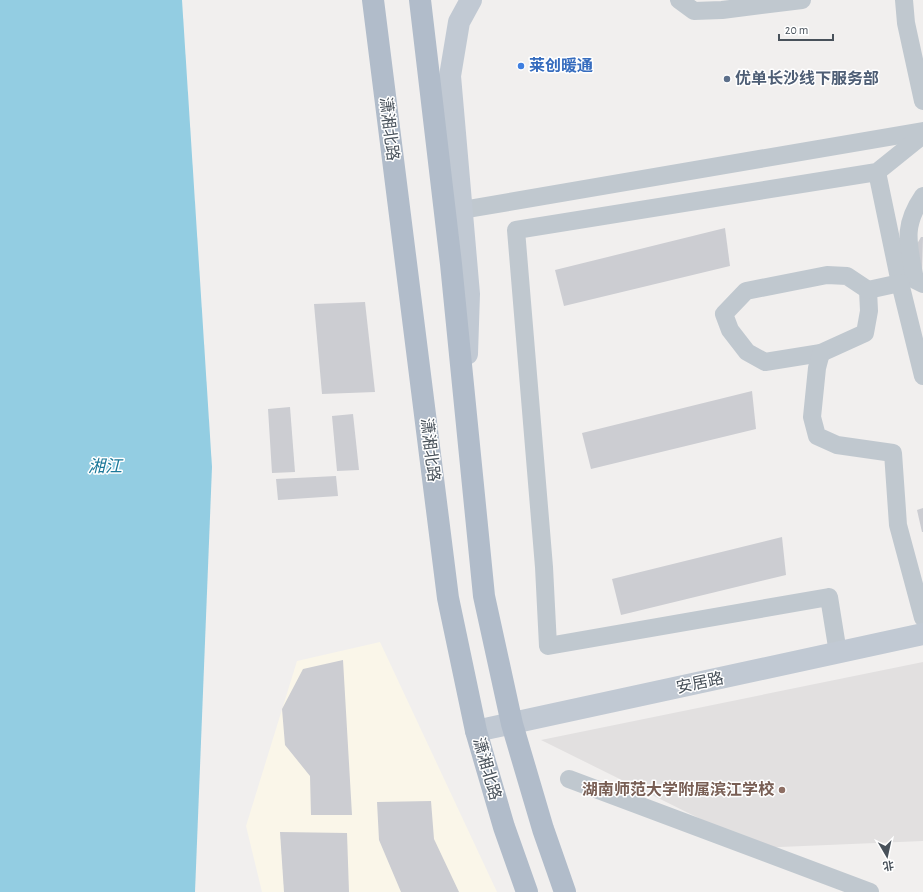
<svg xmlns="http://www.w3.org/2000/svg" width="923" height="892" font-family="'Alegreya Sans','Noto Sans SC',sans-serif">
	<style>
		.commercial { fill: #faf6e9 }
		.education { fill: #e2e0e0 }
		.water { fill: #93cde2 }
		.building { fill: #cccdd2 }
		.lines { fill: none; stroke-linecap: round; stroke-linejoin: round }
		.minor { stroke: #c0c8cf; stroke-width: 18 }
		.secondary { stroke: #c1c9d3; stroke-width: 22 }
		.primary { stroke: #b1bcca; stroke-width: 22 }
		.shop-dot { fill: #3f7fe0; stroke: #fff; stroke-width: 1.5 }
		.service-dot { fill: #5c6f8a; stroke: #fff; stroke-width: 1.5 }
		.education-dot { fill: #8d6e63; stroke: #fff; stroke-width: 1.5 }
		.labels { text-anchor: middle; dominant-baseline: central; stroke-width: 3; stroke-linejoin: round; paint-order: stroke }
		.shop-label { font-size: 16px; font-weight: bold; fill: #366cbe; stroke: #fff; text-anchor: start }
		.service-label { font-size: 16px; font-weight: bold; fill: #4e5e75; stroke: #fff; text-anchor: start }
		.street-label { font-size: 16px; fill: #48515a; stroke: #fff }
		.education-label { font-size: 16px; font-weight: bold; fill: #785e54; stroke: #fff; text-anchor: end }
		.water-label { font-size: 17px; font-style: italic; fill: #1c7899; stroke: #fff }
	</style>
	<rect width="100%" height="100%" fill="#f1efee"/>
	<!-- commercial -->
	<path class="commercial" d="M380 642 497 892H262L246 826 297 661Z"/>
	<!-- education -->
	<path class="education" d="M923 662V841L759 848 541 740Z"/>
	<!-- water -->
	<path class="water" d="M0 0H182L212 467 195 892H0Z"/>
	<!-- building -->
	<g class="building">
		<path d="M725 228 730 266 564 306 555 270Z"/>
		<path d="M921 237H923L922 273 917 244Z"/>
		<path d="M365 302 375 392 322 394 314 304Z"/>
		<path d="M752 391 756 429 591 469 582 433Z"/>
		<path d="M290 407 295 472 272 473 268 409Z"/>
		<path d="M353 414 359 470 337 471 332 416Z"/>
		<path d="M336 476 338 496 278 500 276 479Z"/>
		<path d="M923 508V532H922L917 510Z"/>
		<path d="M782 537 786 575 621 615 612 579Z"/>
		<path d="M343 660 352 815H311L310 776 285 745 282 709 303 669Z"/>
		<path d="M431 801 434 839 459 892H401L379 840 377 802Z"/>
		<path d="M280 832 347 833 349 892H284Z"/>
	</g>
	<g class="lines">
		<!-- minor -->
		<g class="minor">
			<path d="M679 0 694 11 722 10 802 0"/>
			<path d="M904 0 906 23 923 101"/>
			<path d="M877 172 900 283"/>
			<path d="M923 196C901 228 909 245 915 280L923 284"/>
			<path d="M462 210 923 131"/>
			<path d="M827 275 847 276 868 290 869 311 865 333 821 353 765 362 747 352 730 330 724 314 746 291Z"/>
			<path d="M868 290 900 283 923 376"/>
			<path d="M821 353 817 368 812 417 817 436 837 445 893 453 898 525 923 618"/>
			<path d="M838 653 829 597 548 646 544 567 516 230 877 172 923 135"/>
			<path d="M569 779 870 892"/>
		</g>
		<!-- secondary -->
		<g class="secondary">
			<path d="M467 354 469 294 450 76 459 22 471 0"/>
			<path d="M476 731 923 634"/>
		</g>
		<!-- primary -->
		<g class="primary">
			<path d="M373 0 448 598 476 731 504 827 527 892"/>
			<path d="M420 0 451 264 484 596 512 724 543 829 565 892"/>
		</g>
	</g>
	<!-- markers -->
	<circle class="shop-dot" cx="521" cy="66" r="4"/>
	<circle class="service-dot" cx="727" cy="79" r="4"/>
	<circle class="education-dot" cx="782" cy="790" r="4"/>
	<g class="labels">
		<!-- shop labels -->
		<g class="shop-label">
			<text x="529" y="66">莱创暖通</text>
		</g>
		<!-- service labels -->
		<g class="service-label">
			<text x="735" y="79">优单长沙线下服务部</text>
		</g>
		<!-- street labels -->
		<g class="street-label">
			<text transform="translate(389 129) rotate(83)">潇湘北路</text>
			<text transform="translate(430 450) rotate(83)">潇湘北路</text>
			<text transform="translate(700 683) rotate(-12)">安居路</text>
			<text transform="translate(487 769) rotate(74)">潇湘北路</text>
		</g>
		<!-- education labels -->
		<g class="education-label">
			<text x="774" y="790">湖南师范大学附属滨江学校</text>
		</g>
		<!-- water labels -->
		<g class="water-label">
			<text x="105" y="466">湘江</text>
		</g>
	</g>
	<!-- north arrow -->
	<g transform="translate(887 856) rotate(171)" stroke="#ffffff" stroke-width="3" paint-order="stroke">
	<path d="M0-3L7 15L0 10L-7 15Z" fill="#48515a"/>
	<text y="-6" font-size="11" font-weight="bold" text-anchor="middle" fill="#48515a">北</text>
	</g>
	<!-- scale -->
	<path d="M779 34v6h54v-6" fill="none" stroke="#48515a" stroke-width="2"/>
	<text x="785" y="34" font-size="12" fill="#48515a" stroke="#ffffff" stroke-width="3" paint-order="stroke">20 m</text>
</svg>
